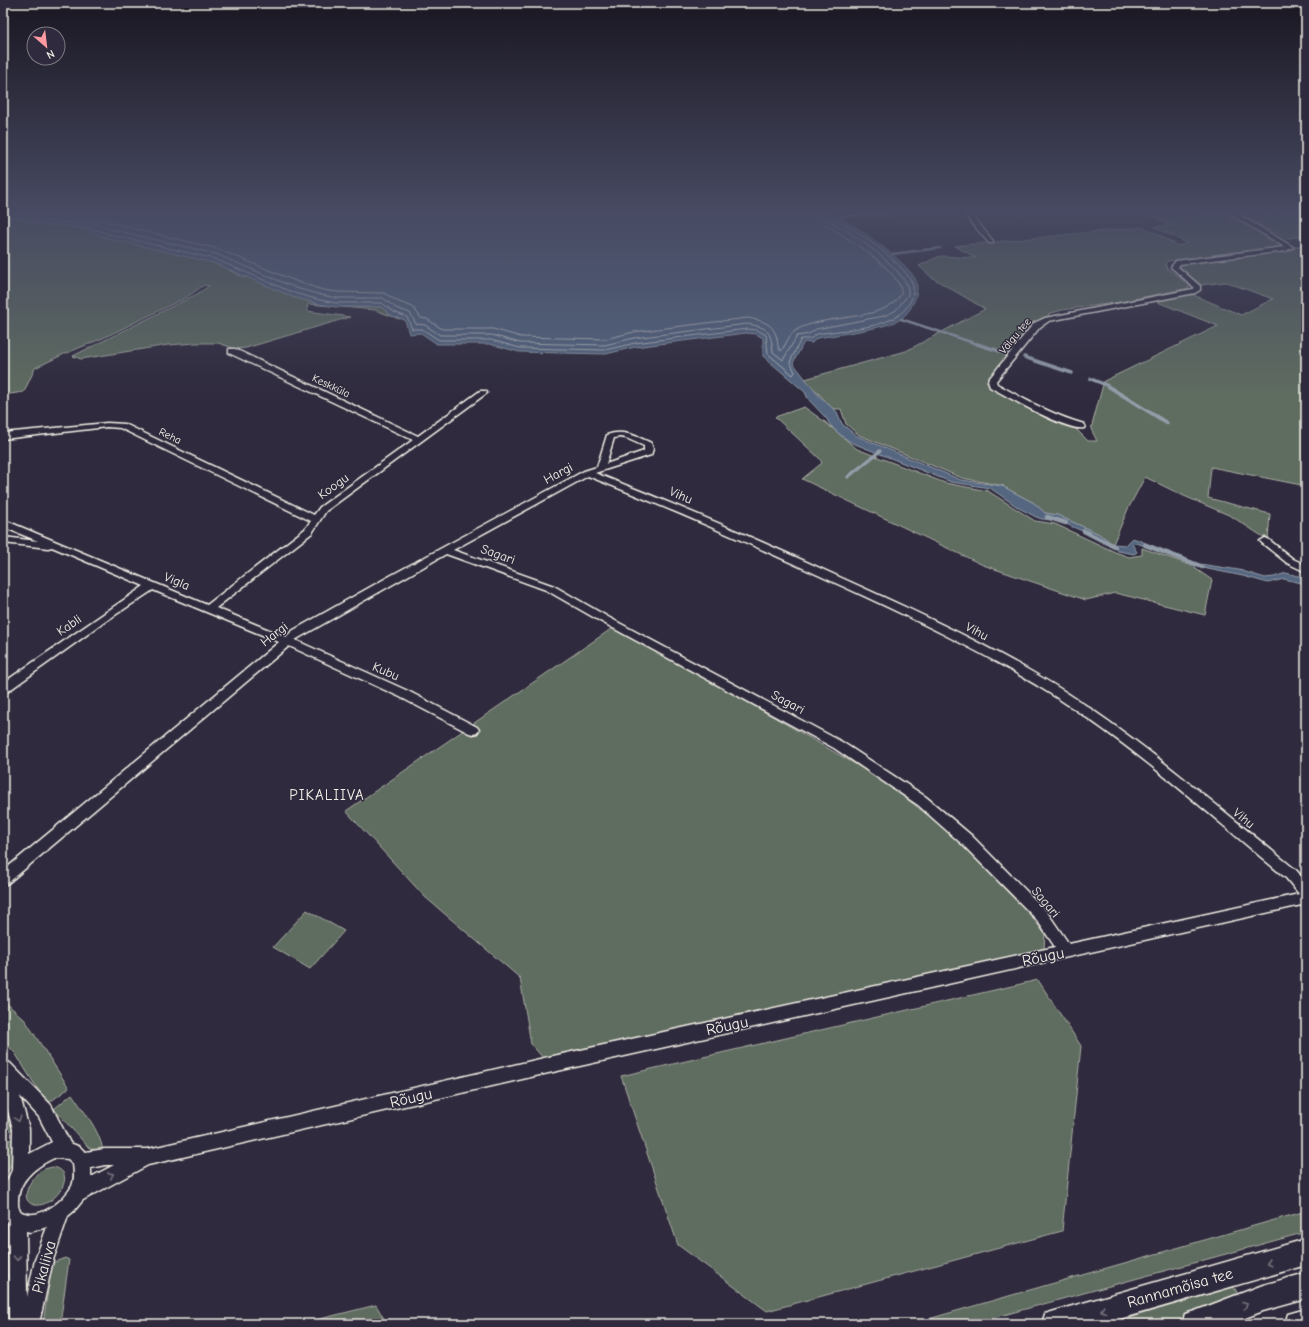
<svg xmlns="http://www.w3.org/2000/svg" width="1309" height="1327" font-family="'Comic Neue',sans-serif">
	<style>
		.green { fill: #5f6c61; stroke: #aaaea4 }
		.water { fill: #546680; stroke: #949eaa }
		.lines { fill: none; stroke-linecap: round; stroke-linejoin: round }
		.shore { stroke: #b4b9be; stroke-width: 1 }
		.stream-far2 { stroke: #949eaa; stroke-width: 2.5 }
		.stream-far1 { stroke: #949eaa; stroke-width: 3.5 }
		.stream { stroke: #949eaa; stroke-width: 4.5 }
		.minor-casing { stroke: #f4f1e8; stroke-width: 3 }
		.secondary-casing { stroke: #f4f1e8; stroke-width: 3 }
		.minor { fill: #2f2a3d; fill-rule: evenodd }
		.secondary { fill: #2f2a3d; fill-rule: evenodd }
		.oneway { stroke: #747079 }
		.labels { text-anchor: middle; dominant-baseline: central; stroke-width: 3; stroke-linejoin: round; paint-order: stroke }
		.far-street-label { font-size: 11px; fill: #f4f1e8; stroke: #2f2a3d }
		.street-label { font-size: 13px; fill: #f4f1e8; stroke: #2f2a3d }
		.quarter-label { font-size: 15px; letter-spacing: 1px; fill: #f4f1e8; stroke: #2f2a3d }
		.near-street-label { font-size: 16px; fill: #f4f1e8; stroke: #2f2a3d }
	</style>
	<rect width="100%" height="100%" fill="#2f2a3d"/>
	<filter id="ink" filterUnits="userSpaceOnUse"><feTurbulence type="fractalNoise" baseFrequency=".025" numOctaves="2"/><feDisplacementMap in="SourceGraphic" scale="8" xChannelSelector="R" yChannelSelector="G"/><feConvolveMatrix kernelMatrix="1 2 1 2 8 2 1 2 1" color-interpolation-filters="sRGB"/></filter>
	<g filter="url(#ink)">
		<!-- green -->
		<g class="green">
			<path d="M1146 211H1194L1182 212 1190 217 1198 216 1200 213 1225 211 1278 241 1275 242 1282 246 1168 261 1165 264 1167 268 1189 285V288L1114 303 1062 310 1048 314 1049 316 1042 318 1033 324 988 382 996 390 1063 424 1074 427 1088 441H1097L1091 429 1104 381 1218 326 1155 301 1191 294 1241 315 1273 299 1226 282 1200 285 1181 270 1178 267 1179 264 1290 251 1295 249 1294 247 1306 244V486L1211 467 1208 498 1270 514 1268 540 1231 516 1184 496 1145 477 1128 509 1113 544 1099 534 1057 515 1045 513 1034 503 1002 486H1004L962 478 859 435 846 424 841 409H834L831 407 805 379 906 351 985 309 931 277 919 266 940 256 976 258 955 246 1142 227 1160 235 1178 246 1187 243 1154 227 1172 225H1168Z"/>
			<path d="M1236 211H1306V235L1285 239Z"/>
			<path d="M3 213C19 219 37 225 54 225L33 221 153 239 244 275 229 270 245 278 252 274 358 291 405 317 399 319 375 310 308 304 307 311 350 317 246 348 236 349 218 343H195L168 345 81 359 73 356 197 294 209 286 204 285 187 297 103 338 62 355 35 368 24 392 3 395Z"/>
			<path d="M804 407 825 422 857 449 945 483 988 491 1035 521 1055 524 1115 552 1129 557 1142 555V548L1190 565 1212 580 1205 615 1115 593 1086 600 983 565 802 479 822 463 820 459 775 417Z"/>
			<path d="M614 627 701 675 881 779 956 837 1015 895 1045 934 1044 949 543 1058 531 1044 520 978 425 897 346 811Z"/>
			<path d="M307 910 344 931 310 969 273 947Z"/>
			<path d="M1038 980 1081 1046 1062 1231 767 1311 678 1245 621 1076Z"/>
			<path d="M3 1000 25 1020 69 1088 47 1104 15 1053 3 1040Z"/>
			<path d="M72 1094C84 1112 99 1129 103 1150L90 1149 54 1109Z"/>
			<path d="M3 1104 9 1116 13 1129 3 1134Z"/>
			<path d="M13 1138C15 1155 15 1163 3 1177V1143Z"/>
			<path d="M53 1167C80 1172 54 1208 35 1205 17 1201 31 1179 39 1172 43 1169 48 1168 53 1167Z"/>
			<path d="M1306 1211V1232L971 1324H911Z"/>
			<path d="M65 1258 69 1260 60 1324H43L52 1263Z"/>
			<path d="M11 1274 3 1317V1276Z"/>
			<path d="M1234 1287 1239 1296 1169 1324H1108Z"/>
			<path d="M376 1305 387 1324H300Z"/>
		</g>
		<!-- water -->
		<path class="water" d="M3 211H828C846 218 911 264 916 281 920 294 911 311 901 319 888 328 835 335 817 338L812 343 804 342 793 363 818 395 837 412 842 424 857 436 961 480 1002 486 1034 503 1045 513 1057 515 1099 534 1113 544 1126 545 1133 538 1200 564 1239 570 1265 578 1274 577 1286 573 1306 578V584L1284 579 1268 583 1243 576 1203 568 1166 552 1136 543 1132 544 1137 552 1134 554 1118 551 1101 539 1059 521 1042 519 1036 517 1019 508 990 488 951 482 855 444C847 441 829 427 827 419L808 399 805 392 763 356V338L756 334 746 333 635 347 606 354 519 352 490 344H437L421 333 409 334 405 320 392 316 381 307H336L319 304 293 297 214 263 107 238 78 227 48 225 19 219 3 213Z"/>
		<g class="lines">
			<!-- shore -->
			<g class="shore">
				<path d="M9 211 48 221 79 224 108 234 215 259 294 293 320 300 336 303H382L394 312 407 317 412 329H422L439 340H491L520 348 605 350 635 343 747 329 757 330 766 335 768 354 793 375 795 372 790 362 801 339H810L817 334C840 330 873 329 894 318 906 312 917 296 912 283 903 261 851 227 830 216L829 211"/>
				<path d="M24 211 49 216 80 219 110 229 216 254 296 288 321 295 337 298H383L396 308 410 313 416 324 425 325 440 335H492L520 343 605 345 634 338 747 324C768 327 771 331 773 352L783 360 797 336 809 334 816 329 884 316 895 311 908 295C908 291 908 286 906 283 894 262 850 231 828 220L824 216 823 211"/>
				<path d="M61 211 82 213 111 223 218 249 298 282 323 290 337 292 384 293 399 302 413 307 421 318 427 319 442 329H493L521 337 605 339 634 332 747 318C761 320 774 323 777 339 778 344 777 347 781 351 786 345 788 336 795 331 821 313 886 323 901 294 905 275 852 241 836 231 832 228 827 227 823 224L819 220 817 211"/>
			</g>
			<!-- stream-far2 -->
			<g class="stream-far2">
				<path d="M841 216 890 214"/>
				<path d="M892 254 940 248"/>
				<path d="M901 319 980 345"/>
			</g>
			<!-- stream-far1 -->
			<g class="stream-far1">
				<path d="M977 344 1006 353"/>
				<path d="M1024 357 1072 373"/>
				<path d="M1091 379 1106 385 1167 423"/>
				<path d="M848 477 880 451"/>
			</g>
			<!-- stream -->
			<g class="stream">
				<path d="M1047 517 1066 523"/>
				<path d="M1084 531 1115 547"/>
				<path d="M1145 545 1202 567"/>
			</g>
			<defs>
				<g id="minor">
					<path d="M965 211H971L975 219 993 241V243H989L970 221Z"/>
					<path d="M1225 211H1232L1293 247 1286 251 1180 264 1178 267 1200 286V290L1195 293 1049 321 1040 327 996 381 997 384C1025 400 1053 415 1084 424L1085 426 1084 428C1067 432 1007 396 990 387L988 381 989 379 1034 323 1045 318 1193 289 1195 288 1171 267 1176 261 1285 247Z"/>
					<path d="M229 349H235L418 436 480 391H486L487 393 326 511 312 533 216 608 286 637 292 631 390 576 584 471 597 467 607 435C623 429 636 436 651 443L653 449 651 455 595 473C680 506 764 542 846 580 922 614 997 649 1067 693 1148 745 1221 810 1296 870L1306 882V904L544 1074 148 1165 83 1200 74 1211 68 1216 53 1260 39 1324H9L8 1224 3 1214V1190L12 1170 13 1129 3 1093 4 1060 10 1063 51 1105 70 1143 80 1147 85 1152 105 1149H148L544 1058 1055 947 1037 920 962 844 918 805 834 748 600 621 546 590 446 554 295 640 408 691 477 727 479 730 477 733 473 734 469 733 400 697 289 646 8 883 3 885V871L279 642 153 590 106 621 7 692 3 693V683L144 586 52 547 48 548 3 543V537L38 541 3 527V521L9 522 207 605 305 529 311 521 120 428 107 427 3 439V433L107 423 125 424 314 515 320 507 413 440 229 353ZM620 437 626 438 644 446V451L606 464 614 438ZM588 476C674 510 758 547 842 586 916 620 990 655 1059 699 1140 751 1212 817 1286 878L1299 894 1069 944 1047 912 972 836 926 797 842 742 608 617 554 586 453 550ZM20 1096 39 1117 52 1142 29 1154V1129ZM54 1158 68 1159 73 1164C74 1171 75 1179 72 1186 64 1200 42 1219 24 1213 20 1212 18 1208 18 1204 17 1181 35 1167 54 1158ZM105 1165H114L91 1177V1168ZM47 1227 35 1260 27 1297 26 1231 30 1232Z"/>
					<path d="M1265 538 1268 539 1293 559 1306 565V572L1287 563 1262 543 1260 541Z"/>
				</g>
				<g id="secondary">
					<path d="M1306 1239V1265L1102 1324H1042L1045 1314 1055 1311Z"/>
					<path d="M1306 1273V1299L1263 1311 1230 1324H1182L1185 1314 1195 1311 1263 1285Z"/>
					<path d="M1306 1309V1324H1285L1288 1314Z"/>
				</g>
			</defs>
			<!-- minor casing -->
			<use href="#minor" class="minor-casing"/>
			<!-- secondary casing -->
			<use href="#secondary" class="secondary-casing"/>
			<!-- minor -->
			<use href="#minor" class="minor"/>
			<!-- secondary -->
			<use href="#secondary" class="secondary"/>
		</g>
		<!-- one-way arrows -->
		<defs><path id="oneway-chevron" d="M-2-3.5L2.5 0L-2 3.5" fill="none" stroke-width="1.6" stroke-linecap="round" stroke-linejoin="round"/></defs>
		<g class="oneway">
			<use href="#oneway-chevron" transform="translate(18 1119) rotate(74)"/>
			<use href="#oneway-chevron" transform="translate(111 1175) rotate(-26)"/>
			<use href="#oneway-chevron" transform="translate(17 1258) rotate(89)"/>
			<use href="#oneway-chevron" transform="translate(1269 1263) rotate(164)"/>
			<use href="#oneway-chevron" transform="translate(1245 1305) rotate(-21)"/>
			<use href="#oneway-chevron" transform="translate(1103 1310) rotate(164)"/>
		</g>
	</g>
	<!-- sky -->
	<linearGradient id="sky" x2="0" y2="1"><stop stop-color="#1a1722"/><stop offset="0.53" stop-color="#474a62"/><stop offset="1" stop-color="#474a62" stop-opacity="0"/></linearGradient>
	<rect width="1309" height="397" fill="url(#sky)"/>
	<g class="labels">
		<!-- far-street labels -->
		<g class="far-street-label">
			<text transform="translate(1015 336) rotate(-50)">Välgu tee</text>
			<text transform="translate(331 386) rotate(25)">Keskküla</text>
			<text transform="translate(170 436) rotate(26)">Reha</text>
		</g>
		<!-- street labels -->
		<g class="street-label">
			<text transform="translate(558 473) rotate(-28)">Hargi</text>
			<text transform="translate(333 486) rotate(-36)">Koogu</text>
			<text transform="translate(681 495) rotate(23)">Vihu</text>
			<text transform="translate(498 554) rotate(20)">Sagari</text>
			<text transform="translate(177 581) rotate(23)">Vigla</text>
			<text transform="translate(69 625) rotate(-35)">Kabli</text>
			<text transform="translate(977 631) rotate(28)">Vihu</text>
			<text transform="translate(274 634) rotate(-38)">Hargi</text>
			<text transform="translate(386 671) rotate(23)">Kubu</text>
			<text transform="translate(788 702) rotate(28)">Sagari</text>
			<text transform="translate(1244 818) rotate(40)">Vihu</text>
			<text transform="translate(1046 902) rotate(50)">Sagari</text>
		</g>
		<!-- quarter labels -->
		<g class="quarter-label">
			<text x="327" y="795">PIKALIIVA</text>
		</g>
		<!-- near-street labels -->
		<g class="near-street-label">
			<text transform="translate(1043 957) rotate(-12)">Rõugu</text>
			<text transform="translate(727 1026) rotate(-12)">Rõugu</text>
			<text transform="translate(411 1098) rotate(-13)">Rõugu</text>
			<text transform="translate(44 1267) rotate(-75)">Pikaliiva</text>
			<text transform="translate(1180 1288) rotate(-16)">Rannamõisa tee</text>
		</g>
	</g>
	<!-- margin -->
	<rect width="1309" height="1327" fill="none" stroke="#2f2a3d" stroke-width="16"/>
	<rect x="8" y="8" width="1293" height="1311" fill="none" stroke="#f4f1e8" stroke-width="1.5" filter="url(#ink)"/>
	<!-- north arrow -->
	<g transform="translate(46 46) rotate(152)"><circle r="19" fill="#2f2a3d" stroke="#7e7a81"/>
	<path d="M0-3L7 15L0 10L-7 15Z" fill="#ff9aa2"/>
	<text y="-6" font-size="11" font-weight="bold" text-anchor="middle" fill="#f4f1e8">N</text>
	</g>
</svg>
